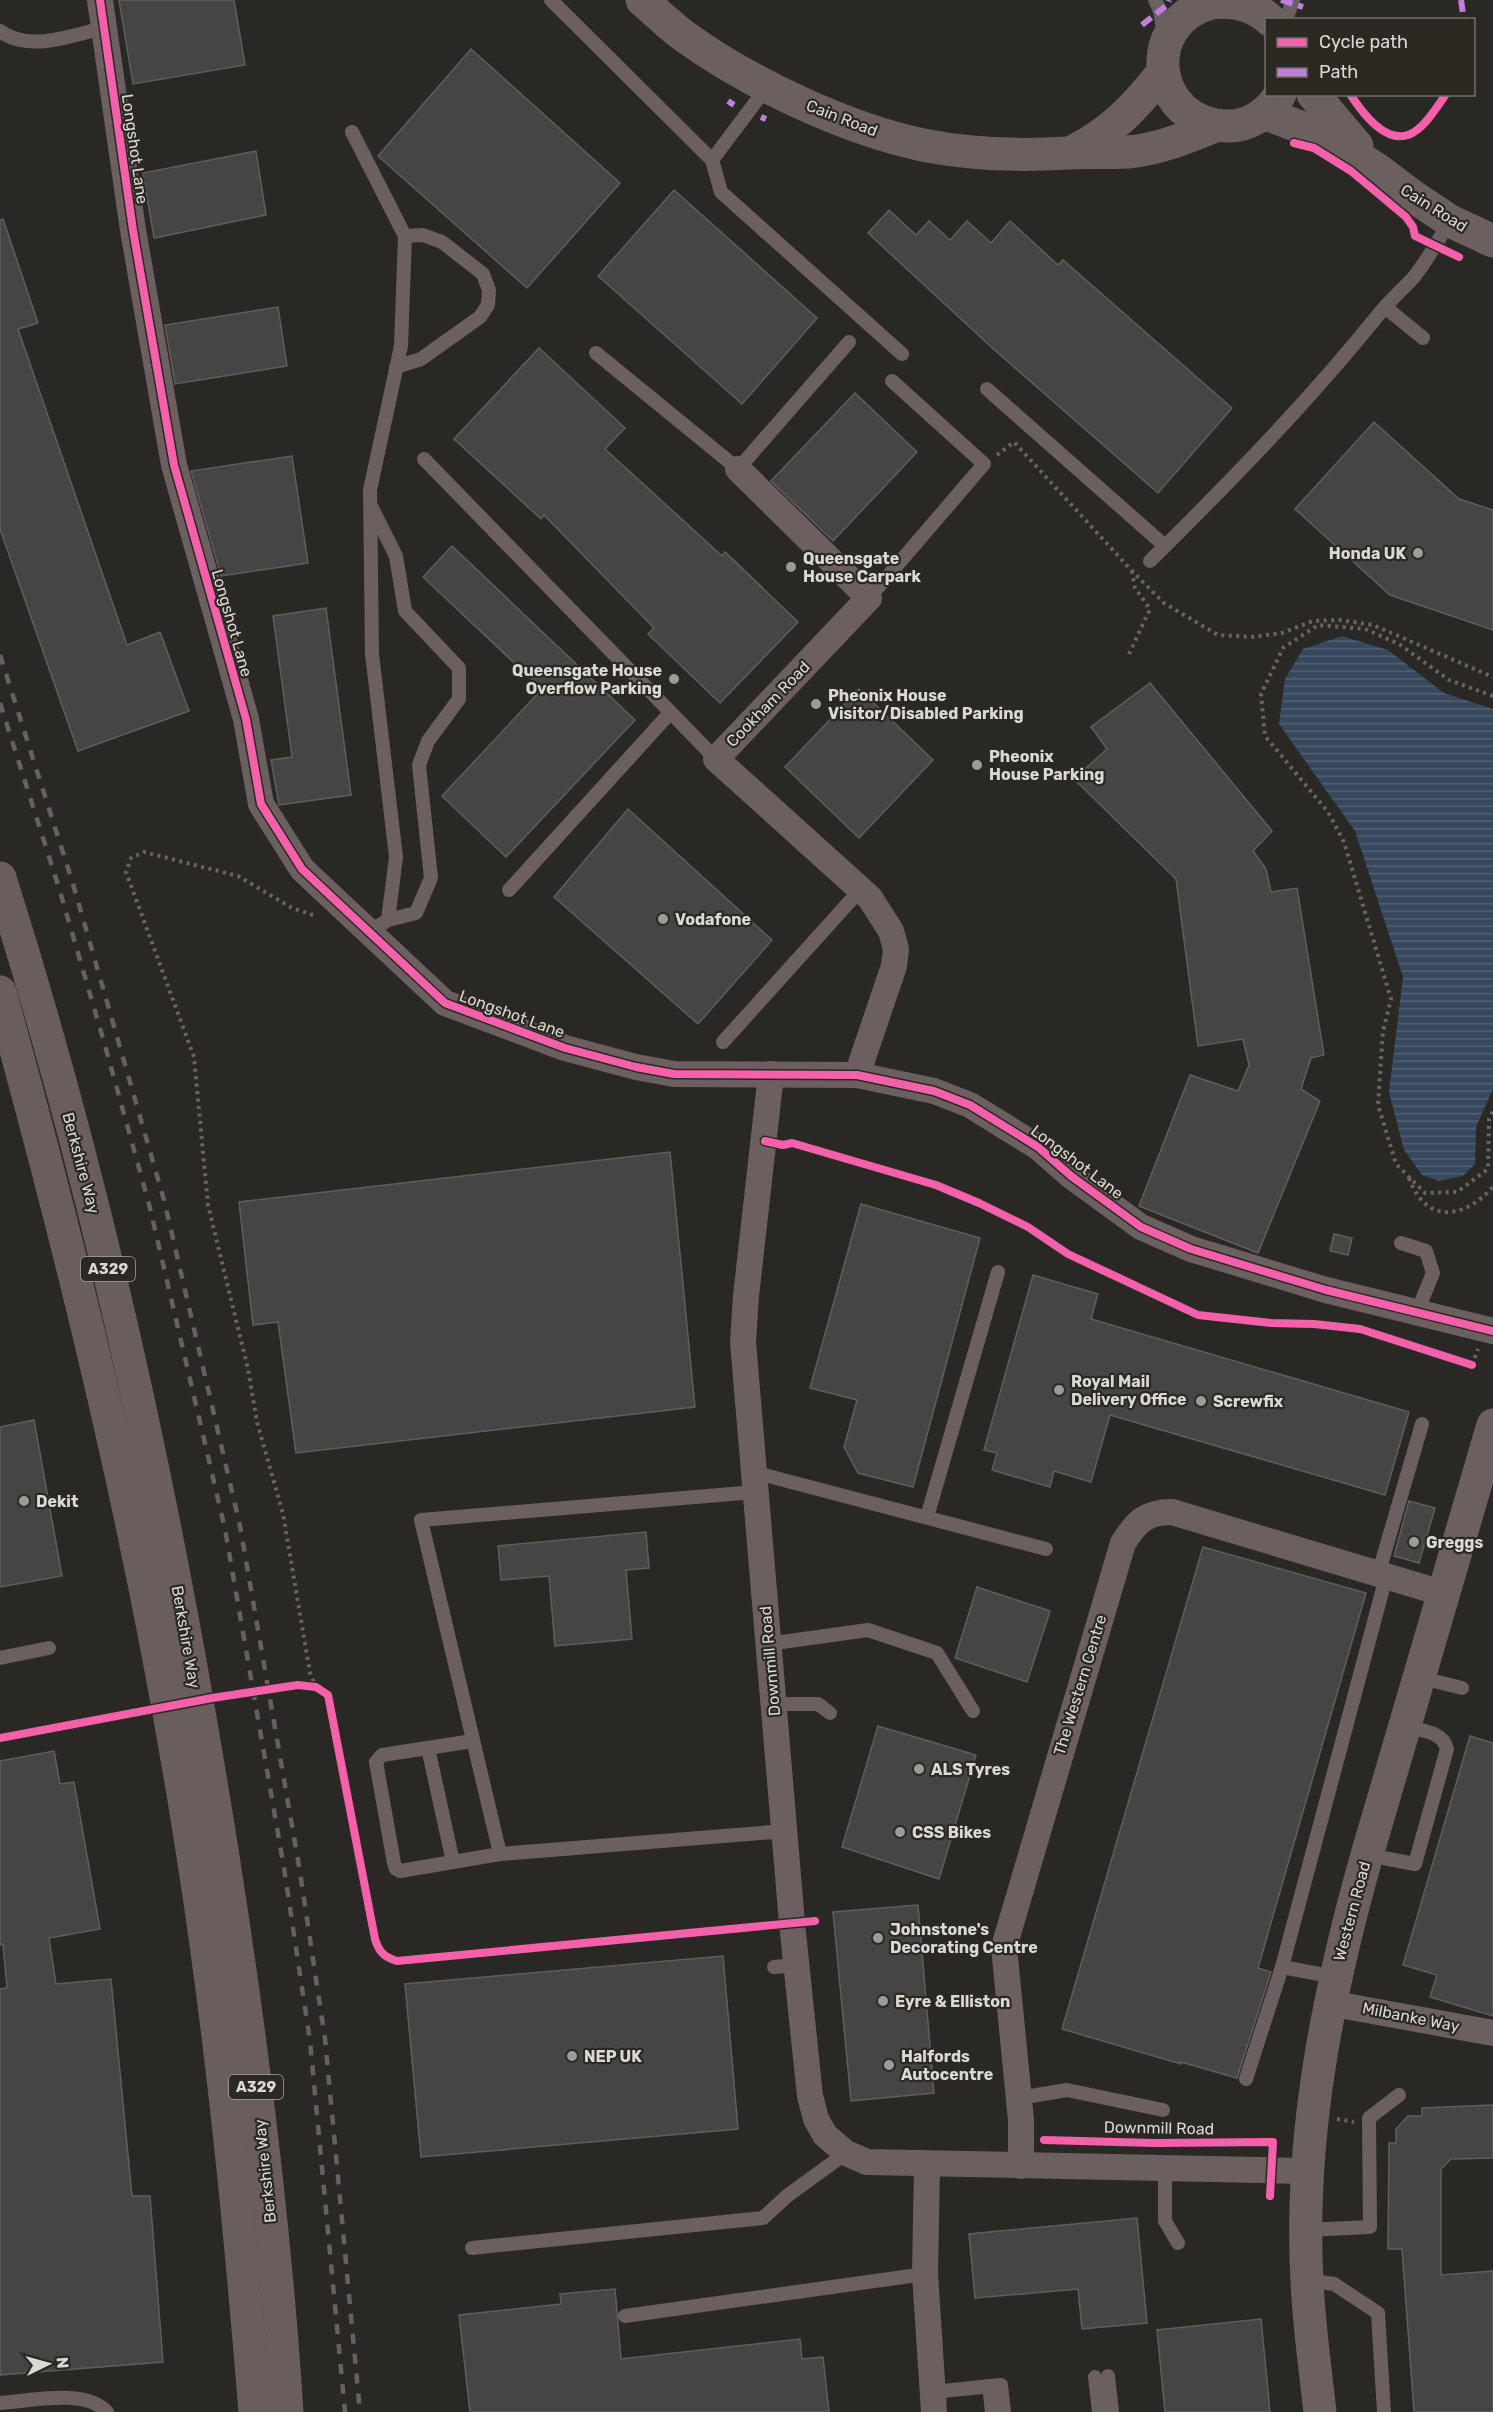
<svg xmlns="http://www.w3.org/2000/svg" width="1493" height="2412" font-family="Rubik,sans-serif">
	<style>
		.water { fill: url(#water-rules) }
		.building { fill: #464444; stroke: #605d5d; stroke-width: 1.5 }
		.lines { fill: none; stroke-linecap: round; stroke-linejoin: round }
		.path { stroke: #6c6464; stroke-width: 4; stroke-dasharray: 3 4.5; stroke-linecap: butt }
		.service { stroke: #6b5f60; stroke-width: 14 }
		.minor { stroke: #6b5f60; stroke-width: 26 }
		.tertiary { stroke: #6b5f60; stroke-width: 33 }
		.trunk { stroke: #695e5d; stroke-width: 33 }
		.rail { stroke: #666060; stroke-width: 4.5; stroke-dasharray: 10 10; stroke-linecap: butt }
		.quiet { stroke: #c07fdc; stroke-width: 6; stroke-dasharray: 12 6; stroke-linecap: butt }
		.cycleway-casing { stroke: #2c2923; stroke-width: 11 }
		.cycleway { stroke: #f560ab; stroke-width: 8 }
		.poi-dot { fill: #9d9b97; stroke: #2c2923; stroke-width: 2 }
		.labels { text-anchor: middle; dominant-baseline: central; stroke-width: 4.5; stroke-linejoin: round; paint-order: stroke }
		.shield { fill: #2c2923; stroke: #a6a4a0; stroke-width: 1.5 }
		.shield-label { font-size: 15px; font-weight: bold; fill: #dbd9d5 }
		.street-label { font-size: 16px; fill: #dbd9d5; stroke: #2c2923 }
		.poi-label { font-size: 16px; font-weight: bold; fill: #dbd9d5; stroke: #2c2923; text-anchor: start }
	</style>
	<defs>
		<pattern id="water-rules" width="6" height="5" patternUnits="userSpaceOnUse" patternTransform="scale(1.5)"><rect width="6" height="5" fill="#37475d"/><path d="M0 2.5h6" fill="none" stroke="#536173"/></pattern>
	</defs>
	<rect width="100%" height="100%" fill="#2a2825"/>
	<!-- water -->
	<path class="water" d="M1342 636 1388 650 1444 693 1493 709V1089L1476 1127 1475 1164 1463 1176 1439 1181 1422 1175 1404 1150 1389 1092 1403 977 1355 831 1279 724 1285 679 1303 649Z"/>
	<!-- building -->
	<g class="building">
		<path d="M119 0H234L245 65 133 84Z"/>
		<path d="M471 49 620 183 527 288 378 156Z"/>
		<path d="M256 151 266 215 154 238 143 173Z"/>
		<path d="M674 190 817 318 742 404 598 276Z"/>
		<path d="M889 210 916 235 929 221 950 240 967 221 991 243 1010 221 1058 265 1063 260 1232 408 1158 493 989 345 868 233Z"/>
		<path d="M3 219 38 323 18 329 127 645 160 632 189 711 78 751 0 529V220Z"/>
		<path d="M278 307 287 366 175 384 165 325Z"/>
		<path d="M539 348 625 428 605 449 722 556 725 552 798 622 720 703 648 634 654 628 544 515 541 519 454 439Z"/>
		<path d="M855 393 917 452 833 541 771 481Z"/>
		<path d="M1374 422 1459 499 1493 510V630L1390 595 1295 509Z"/>
		<path d="M292 456 308 563 221 576 191 471Z"/>
		<path d="M452 546 635 720 506 857 442 796 542 689 423 577Z"/>
		<path d="M326 608 351 795 279 805 271 760 292 757 273 616Z"/>
		<path d="M1150 683 1272 831 1253 851 1266 869 1271 892 1297 888 1324 1055 1311 1058 1301 1089 1320 1101 1258 1253 1139 1206 1190 1075 1238 1091 1249 1065 1243 1039 1198 1046 1176 879 1074 779 1107 749 1091 727Z"/>
		<path d="M859 689 933 760 859 838 785 767Z"/>
		<path d="M628 809 772 940 698 1024 554 897Z"/>
		<path d="M670 1152 695 1407 296 1453 278 1322 253 1325 239 1202Z"/>
		<path d="M861 1204 980 1238 913 1487 858 1473 844 1447 857 1400 810 1388Z"/>
		<path d="M1334 1234 1352 1238 1348 1255 1330 1251Z"/>
		<path d="M1033 1275 1098 1294 1091 1319 1409 1412 1385 1495 1110 1415 1091 1482 1054 1471 1050 1487 992 1470 997 1453 984 1450Z"/>
		<path d="M34 1420 62 1576 0 1587V1427Z"/>
		<path d="M1409 1501 1435 1508 1419 1563 1394 1556Z"/>
		<path d="M646 1532 649 1568 626 1570 632 1639 555 1646 549 1576 501 1580 498 1546Z"/>
		<path d="M1203 1547 1366 1593 1258 1968 1271 1972 1237 2078 1181 2062V2064L1062 2029Z"/>
		<path d="M977 1587 1050 1611 1027 1682 955 1658Z"/>
		<path d="M878 1726 976 1755 939 1879 842 1847Z"/>
		<path d="M1470 1736 1493 1743V2016L1430 1997 1437 1975 1403 1965Z"/>
		<path d="M54 1751 60 1784 74 1782 100 1929 49 1938 56 1984 111 1979 132 2196H150L163 2362 0 2375V1989L7 1988 3 1944 0 1945V1761Z"/>
		<path d="M918 1905 934 2093 851 2101 833 1912Z"/>
		<path d="M723 1956 738 2129 421 2157 405 1984Z"/>
		<path d="M1493 2105V2158L1451 2159 1441 2169V2275L1493 2271V2412H1414L1402 2249H1388L1389 2143H1396V2129L1408 2116H1422V2108Z"/>
		<path d="M1137 2218 1147 2323 1082 2329 1078 2289 975 2298 969 2234Z"/>
		<path d="M615 2289 621 2359 800 2339 802 2359 823 2357 829 2412H470L459 2315 561 2304 560 2294Z"/>
		<path d="M1261 2319 1270 2412H1165L1157 2330Z"/>
	</g>
	<g class="lines">
		<!-- path -->
		<g class="path">
			<path d="M997 455 1014 442 1132 571 1164 603 1218 635 1251 637 1282 633 1313 621 1340 620 1373 625 1493 677"/>
			<path d="M1129 654 1150 609 1135 588 1132 572"/>
			<path d="M1493 696 1449 680 1399 644 1365 629 1318 625 1283 648 1261 694 1265 736 1328 812 1344 842 1391 999 1383 1031 1378 1105 1396 1164 1425 1193 1457 1192 1488 1169 1489 1119 1493 1111"/>
			<path d="M313 915 292 908 238 876 144 852 131 858 126 872 194 1057 208 1205 248 1369 257 1422 283 1514 310 1673 316 1687"/>
			<path d="M1409 1178C1426 1225 1464 1219 1493 1187"/>
			<path d="M1472 1365 1478 1349"/>
			<path d="M1337 2119 1354 2122"/>
		</g>
		<!-- service -->
		<g class="service">
			<path d="M551 0 712 160 721 192 902 354"/>
			<path d="M1155 0 1160 11 1164 34"/>
			<path d="M1286 20 1293 0"/>
			<path d="M0 31C30 53 71 35 104 28"/>
			<path d="M352 132 405 236 401 346 370 490 372 654 396 857 388 920 369 932"/>
			<path d="M712 160 767 87"/>
			<path d="M1385 307 1423 338"/>
			<path d="M596 353 738 469 849 342"/>
			<path d="M396 367 421 359 480 317 488 305 489 290 483 274 442 242 423 235 405 236"/>
			<path d="M987 389 1165 546"/>
			<path d="M424 459 716 759"/>
			<path d="M372 508 396 556 405 611 459 668V699L428 741 419 765 431 878 416 913 388 920"/>
			<path d="M1150 561C1230 482 1308 402 1379 314 1389 301 1402 290 1413 278 1428 260 1438 240 1450 221"/>
			<path d="M869 598 984 464 892 381"/>
			<path d="M509 890 670 713"/>
			<path d="M723 1042 861 889"/>
			<path d="M1401 1243 1426 1251 1433 1273 1417 1312"/>
			<path d="M753 1472 1046 1549"/>
			<path d="M755 1492 421 1520 500 1854 785 1831"/>
			<path d="M927 1517 998 1272"/>
			<path d="M1378 1575 1422 1424"/>
			<path d="M768 1644 868 1630 937 1653 973 1711"/>
			<path d="M0 1658 49 1648"/>
			<path d="M1418 1677 1462 1688"/>
			<path d="M773 1704H818L830 1713"/>
			<path d="M473 1741 382 1755 376 1762 394 1863 396 1869 400 1871 500 1854"/>
			<path d="M428 1748 453 1862"/>
			<path d="M1368 1855 1415 1864 1447 1749C1443 1731 1420 1730 1404 1727"/>
			<path d="M774 1967 796 1965"/>
			<path d="M1282 1967 1335 1977"/>
			<path d="M1246 2079 1282 1967 1386 1577"/>
			<path d="M1019 2098 1067 2090 1163 2110"/>
			<path d="M1165 2168V2221L1178 2243"/>
			<path d="M1306 2230 1370 2227 1369 2118 1399 2095"/>
			<path d="M472 2248 763 2218 787 2196 846 2153"/>
			<path d="M1306 2280 1334 2284 1378 2313 1384 2412"/>
			<path d="M625 2316 925 2274"/>
			<path d="M1108 2376 1112 2412"/>
			<path d="M1095 2377 1099 2412"/>
			<path d="M989 2386 992 2412"/>
			<path d="M933 2392 1001 2385 1004 2412"/>
			<path d="M0 2403C30 2401 86 2388 107 2412"/>
		</g>
		<!-- minor -->
		<g class="minor">
			<path d="M100 0 133 230 174 465 246 719 261 804 302 869 320 886 445 1003 565 1048 636 1067 674 1074 857 1075 934 1091 970 1105 1038 1147 1071 1176 1141 1227 1191 1249 1326 1290 1493 1331"/>
			<path d="M738 469 869 598 716 759 870 898 891 931 896 949 894 966 857 1075"/>
			<path d="M771 1074 746 1296 743 1342 792 1923 810 2096 816 2119 825 2135 846 2153 867 2162 1308 2171"/>
			<path d="M1329 2003 1493 2033"/>
			<path d="M927 2165 925 2274 934 2412"/>
			<path d="M1021 2166V2120L1004 1947 1123 1543C1137 1521 1146 1512 1172 1512L1442 1593"/>
		</g>
		<!-- tertiary -->
		<g class="tertiary">
			<path d="M642 0C656 12 669 25 684 36 747 82 846 129 923 145 972 155 1019 156 1068 153 1088 152 1108 153 1128 152 1159 149 1186 138 1215 126"/>
			<path d="M1270 20C1254 5 1233 0 1211 3 1138 23 1152 124 1227 126 1248 127 1270 113 1280 94"/>
			<path d="M1313 94 1357 146"/>
			<path d="M1264 113 1326 137 1378 170 1411 195 1450 221 1493 241"/>
			<path d="M1072 152C1112 132 1135 107 1163 72"/>
			<path d="M1320 2412C1315 2368 1309 2325 1307 2281 1299 2136 1328 1993 1367 1855L1493 1425"/>
		</g>
		<!-- trunk -->
		<g class="trunk">
			<path d="M0 878C87 1152 151 1434 200 1718 240 1948 272 2179 287 2412"/>
			<path d="M0 992C79 1277 148 1564 193 1856 222 2041 240 2226 255 2412"/>
		</g>
		<!-- rail -->
		<g class="rail">
			<path d="M0 655 73 884 164 1200 240 1526 299 1866 325 2039 360 2412"/>
			<path d="M0 703 59 888 104 1042 149 1204 225 1529 284 1868 310 2041 345 2412"/>
		</g>
		<!-- quiet -->
		<g class="quiet">
			<path d="M1281 0 1303 7"/>
			<path d="M1461 0 1464 20"/>
			<path d="M1142 25 1167 5 1169 0"/>
			<path d="M728 101 734 105"/>
			<path d="M761 117 766 119"/>
		</g>
		<defs>
			<g id="cycleway">
				<path d="M100 0 133 230 174 465 246 719 261 804 302 869 320 886 445 1003 565 1048 636 1067 674 1074 857 1075 934 1091 970 1105 1038 1147 1071 1176 1141 1227 1191 1249 1326 1290 1493 1331"/>
				<path d="M1350 94C1361 111 1384 143 1408 135 1423 130 1437 107 1446 94"/>
				<path d="M1294 143 1314 148 1351 171 1406 217 1413 227 1415 236 1459 257"/>
				<path d="M765 1141 783 1145 792 1143 936 1185 979 1203 1028 1227 1068 1254 1198 1315 1271 1323 1314 1324 1360 1329 1472 1365"/>
				<path d="M0 1738 212 1698 298 1685 316 1687 328 1695 375 1939C379 1952 384 1957 397 1961L815 1921"/>
				<path d="M1044 2140 1154 2143 1273 2142 1270 2196"/>
			</g>
		</defs>
		<!-- cycleway casing -->
		<use href="#cycleway" class="cycleway-casing"/>
		<!-- cycleway -->
		<use href="#cycleway" class="cycleway"/>
	</g>
	<!-- markers -->
	<g class="poi-dot">
		<circle cx="1418" cy="553" r="6"/>
		<circle cx="791" cy="567" r="6"/>
		<circle cx="674" cy="679" r="6"/>
		<circle cx="816" cy="704" r="6"/>
		<circle cx="977" cy="765" r="6"/>
		<circle cx="663" cy="919" r="6"/>
		<circle cx="1059" cy="1390" r="6"/>
		<circle cx="1201" cy="1401" r="6"/>
		<circle cx="24" cy="1501" r="6"/>
		<circle cx="1414" cy="1542" r="6"/>
		<circle cx="919" cy="1769" r="6"/>
		<circle cx="900" cy="1832" r="6"/>
		<circle cx="878" cy="1938" r="6"/>
		<circle cx="883" cy="2001" r="6"/>
		<circle cx="572" cy="2056" r="6"/>
		<circle cx="889" cy="2065" r="6"/>
	</g>
	<g class="labels">
		<!-- shield labels -->
		<g class="shield">
			<rect x="81" y="1257" width="54" height="24" rx="4.5"/>
			<rect x="229" y="2075" width="54" height="24" rx="4.5"/>
		</g>
		<g class="shield-label">
			<text x="108" y="1269">A329</text>
			<text x="256" y="2087">A329</text>
		</g>
		<!-- street labels -->
		<g class="street-label">
			<text transform="translate(842 118) rotate(21)">Cain Road</text>
			<text transform="translate(135 149) rotate(82)">Longshot Lane</text>
			<text transform="translate(1434 208) rotate(32)">Cain Road</text>
			<text transform="translate(232 623) rotate(74)">Longshot Lane</text>
			<text transform="translate(768 704) rotate(-46)">Cookham Road</text>
			<text transform="translate(512 1014) rotate(20)">Longshot Lane</text>
			<text transform="translate(1077 1162) rotate(37)">Longshot Lane</text>
			<text transform="translate(81 1163) rotate(75)">Berkshire Way</text>
			<text transform="translate(186 1637) rotate(80)">Berkshire Way</text>
			<text transform="translate(770 1661) rotate(-95)">Downmill Road</text>
			<text transform="translate(1080 1685) rotate(-73)">The Western Centre</text>
			<text transform="translate(1352 1911) rotate(-75)">Western Road</text>
			<text transform="translate(1411 2017) rotate(11)">Milbanke Way</text>
			<text transform="translate(1159 2128) rotate(1)">Downmill Road</text>
			<text transform="translate(265 2171) rotate(-96)">Berkshire Way</text>
		</g>
		<!-- poi labels -->
		<g class="poi-label">
			<text x="1406" y="553" text-anchor="end">Honda UK</text>
			<text x="803" y="558">Queensgate<tspan x="803" dy="18">House Carpark</tspan></text>
			<text x="662" y="670" text-anchor="end">Queensgate House<tspan x="662" dy="18">Overflow Parking</tspan></text>
			<text x="828" y="695">Pheonix House<tspan x="828" dy="18">Visitor/Disabled Parking</tspan></text>
			<text x="989" y="756">Pheonix<tspan x="989" dy="18">House Parking</tspan></text>
			<text x="675" y="919">Vodafone</text>
			<text x="1071" y="1381">Royal Mail<tspan x="1071" dy="18">Delivery Office</tspan></text>
			<text x="1213" y="1401">Screwfix</text>
			<text x="36" y="1501">Dekit</text>
			<text x="1426" y="1542">Greggs</text>
			<text x="931" y="1769">ALS Tyres</text>
			<text x="912" y="1832">CSS Bikes</text>
			<text x="890" y="1929">Johnstone's<tspan x="890" dy="18">Decorating Centre</tspan></text>
			<text x="895" y="2001">Eyre &amp; Elliston</text>
			<text x="584" y="2056">NEP UK</text>
			<text x="901" y="2056">Halfords<tspan x="901" dy="18">Autocentre</tspan></text>
		</g>
	</g>
	<!-- legend -->
	<rect x="1265" y="18" width="210" height="78" fill="#2c2923" stroke="#726f6a" stroke-width="1.5"/>
	<rect x="1277" y="38" width="30" height="9" fill="#f560ab" stroke="#726f6a" stroke-width="1.5"/>
	<text x="1319" y="48" font-size="18" fill="#dbd9d5">Cycle path</text>
	<rect x="1277" y="68" width="30" height="9" fill="#c07fdc" stroke="#726f6a" stroke-width="1.5"/>
	<text x="1319" y="78" font-size="18" fill="#dbd9d5">Path</text>
	<!-- north arrow -->
	<g transform="translate(48 2364) rotate(85)" stroke="#2c2923" stroke-width="4.5" paint-order="stroke">
	<path d="M0-4.5L10 22L0 15L-10 22Z" fill="#dbd9d5"/>
	<text y="-9" font-size="16" font-weight="bold" text-anchor="middle" fill="#dbd9d5">N</text>
	</g>
</svg>
